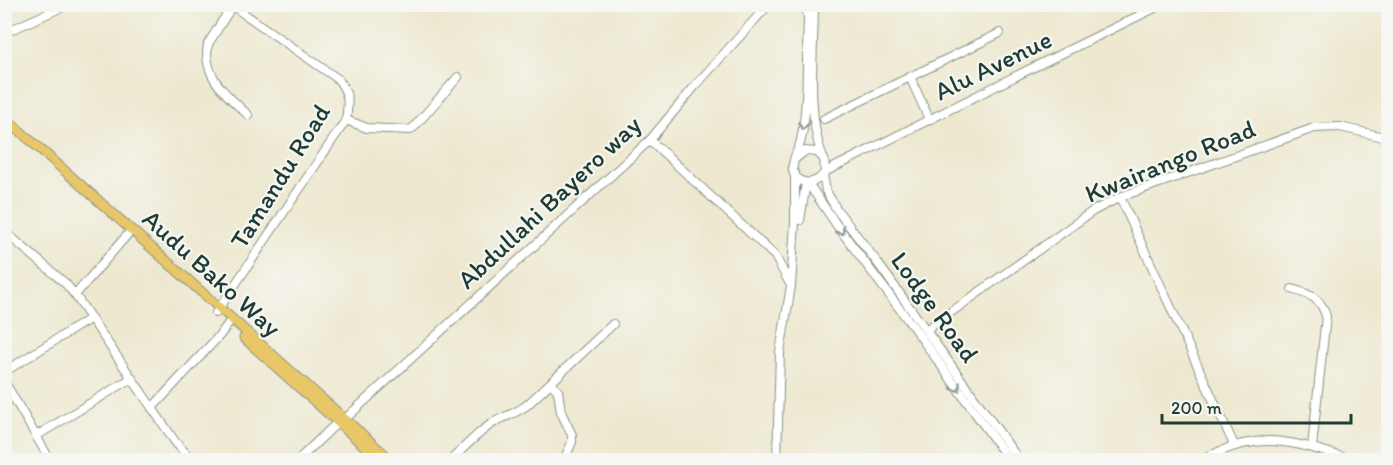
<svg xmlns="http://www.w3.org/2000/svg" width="1393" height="465" font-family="Itim,sans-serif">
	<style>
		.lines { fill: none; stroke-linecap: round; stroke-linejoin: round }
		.minor-casing { stroke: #869282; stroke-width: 10 }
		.major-casing { stroke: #869282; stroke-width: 11 }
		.minor { stroke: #fff; stroke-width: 8 }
		.major { stroke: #e9c769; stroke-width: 9 }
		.oneway { stroke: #8f9e9a }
		.labels { text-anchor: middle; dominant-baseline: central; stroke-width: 4.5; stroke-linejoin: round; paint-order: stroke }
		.street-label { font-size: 26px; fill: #1f3d34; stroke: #f6f6f2 }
	</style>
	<rect width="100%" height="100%" fill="#f6f6f2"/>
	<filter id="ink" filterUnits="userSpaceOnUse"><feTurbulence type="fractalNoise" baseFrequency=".0167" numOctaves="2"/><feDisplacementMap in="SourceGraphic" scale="12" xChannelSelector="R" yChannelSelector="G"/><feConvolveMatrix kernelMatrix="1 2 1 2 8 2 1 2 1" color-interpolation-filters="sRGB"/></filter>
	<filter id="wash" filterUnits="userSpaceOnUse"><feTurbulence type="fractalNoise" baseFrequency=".008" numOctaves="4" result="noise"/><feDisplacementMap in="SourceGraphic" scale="24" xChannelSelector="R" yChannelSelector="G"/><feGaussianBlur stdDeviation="1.35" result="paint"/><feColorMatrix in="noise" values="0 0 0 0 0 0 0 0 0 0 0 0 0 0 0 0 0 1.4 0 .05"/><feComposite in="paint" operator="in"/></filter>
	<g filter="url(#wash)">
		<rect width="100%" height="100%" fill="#ede8cf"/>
	</g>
	<g filter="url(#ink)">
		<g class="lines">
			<defs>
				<g id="minor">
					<path d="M814 4C814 50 806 112 822 155"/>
					<path d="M232 6 208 44C202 77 227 95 248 115"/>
					<path d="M4 33 69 4"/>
					<path d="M910 77 929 119"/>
					<path d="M824 119 1000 33"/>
					<path d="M346 120 367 128 410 130 414 127 458 77"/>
					<path d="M650 140 775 256 790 284"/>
					<path d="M795 159 805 151 817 152 824 159 825 172C818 184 798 188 793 171 791 161 799 149 801 140 809 101 806 59 808 19L806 4"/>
					<path d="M825 172 1028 70 1163 4"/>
					<path d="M823 175 826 191 837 210 877 262 1019 460"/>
					<path d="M808 183 836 224 920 336 1009 460"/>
					<path d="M1120 197 1234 445"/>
					<path d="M800 220 806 183"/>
					<path d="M4 231 65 283 75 295 176 443 192 460"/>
					<path d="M1292 289C1308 294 1321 297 1326 316L1312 447"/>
					<path d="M75 295 128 234"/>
					<path d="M216 313 346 120C349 101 349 94 338 79L230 4"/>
					<path d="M926 330 1093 211 1120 197 1314 128 1340 127 1388 138"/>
					<path d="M4 372 91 318"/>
					<path d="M4 381 50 460"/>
					<path d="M551 383 558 391 561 412 572 435V442L564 460"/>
					<path d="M152 408 220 335 228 324"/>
					<path d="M345 419 650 140 695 86 769 4"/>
					<path d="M36 436 132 378"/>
					<path d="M298 460 337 423"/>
					<path d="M451 460C465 447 481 429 498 420 509 415 518 412 527 405L613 324"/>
					<path d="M777 460 780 352 791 286 795 222V174"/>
					<path d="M1202 460C1259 429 1293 441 1351 460"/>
				</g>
				<g id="major">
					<path d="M4 117 391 460"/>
					<path d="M244 338 380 460"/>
				</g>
			</defs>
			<!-- minor casing -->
			<use href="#minor" class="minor-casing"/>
			<!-- major casing -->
			<use href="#major" class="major-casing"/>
			<!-- minor -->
			<use href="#minor" class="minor"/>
			<!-- major -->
			<use href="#major" class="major"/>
		</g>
		<!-- one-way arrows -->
		<defs><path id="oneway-chevron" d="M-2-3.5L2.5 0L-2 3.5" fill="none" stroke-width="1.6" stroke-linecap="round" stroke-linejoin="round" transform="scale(1.5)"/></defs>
		<g class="oneway">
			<use href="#oneway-chevron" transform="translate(803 126) rotate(97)"/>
			<use href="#oneway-chevron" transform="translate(841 231) rotate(53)"/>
			<use href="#oneway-chevron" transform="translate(957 388) rotate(55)"/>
		</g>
	</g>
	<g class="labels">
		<!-- street labels -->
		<g class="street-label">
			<text transform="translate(993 65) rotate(-26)">Alu Avenue</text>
			<text transform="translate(1170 161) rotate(-22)">Kwairango Road</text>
			<text transform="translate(280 176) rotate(-58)">Tamandu Road</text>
			<text transform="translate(549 202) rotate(-43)">Abdullahi Bayero way</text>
			<text transform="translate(212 273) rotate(42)">Audu Bako Way</text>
			<text transform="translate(935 307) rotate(54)">Lodge Road</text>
		</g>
	</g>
	<!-- margin -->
	<rect width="1393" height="465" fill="none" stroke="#f6f6f2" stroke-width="24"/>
	<!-- scale -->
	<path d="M1162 414v9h189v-9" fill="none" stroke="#1f3d34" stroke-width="3"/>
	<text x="1171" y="414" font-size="18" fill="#1f3d34" stroke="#f6f6f2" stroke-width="4.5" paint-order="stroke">200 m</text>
</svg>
